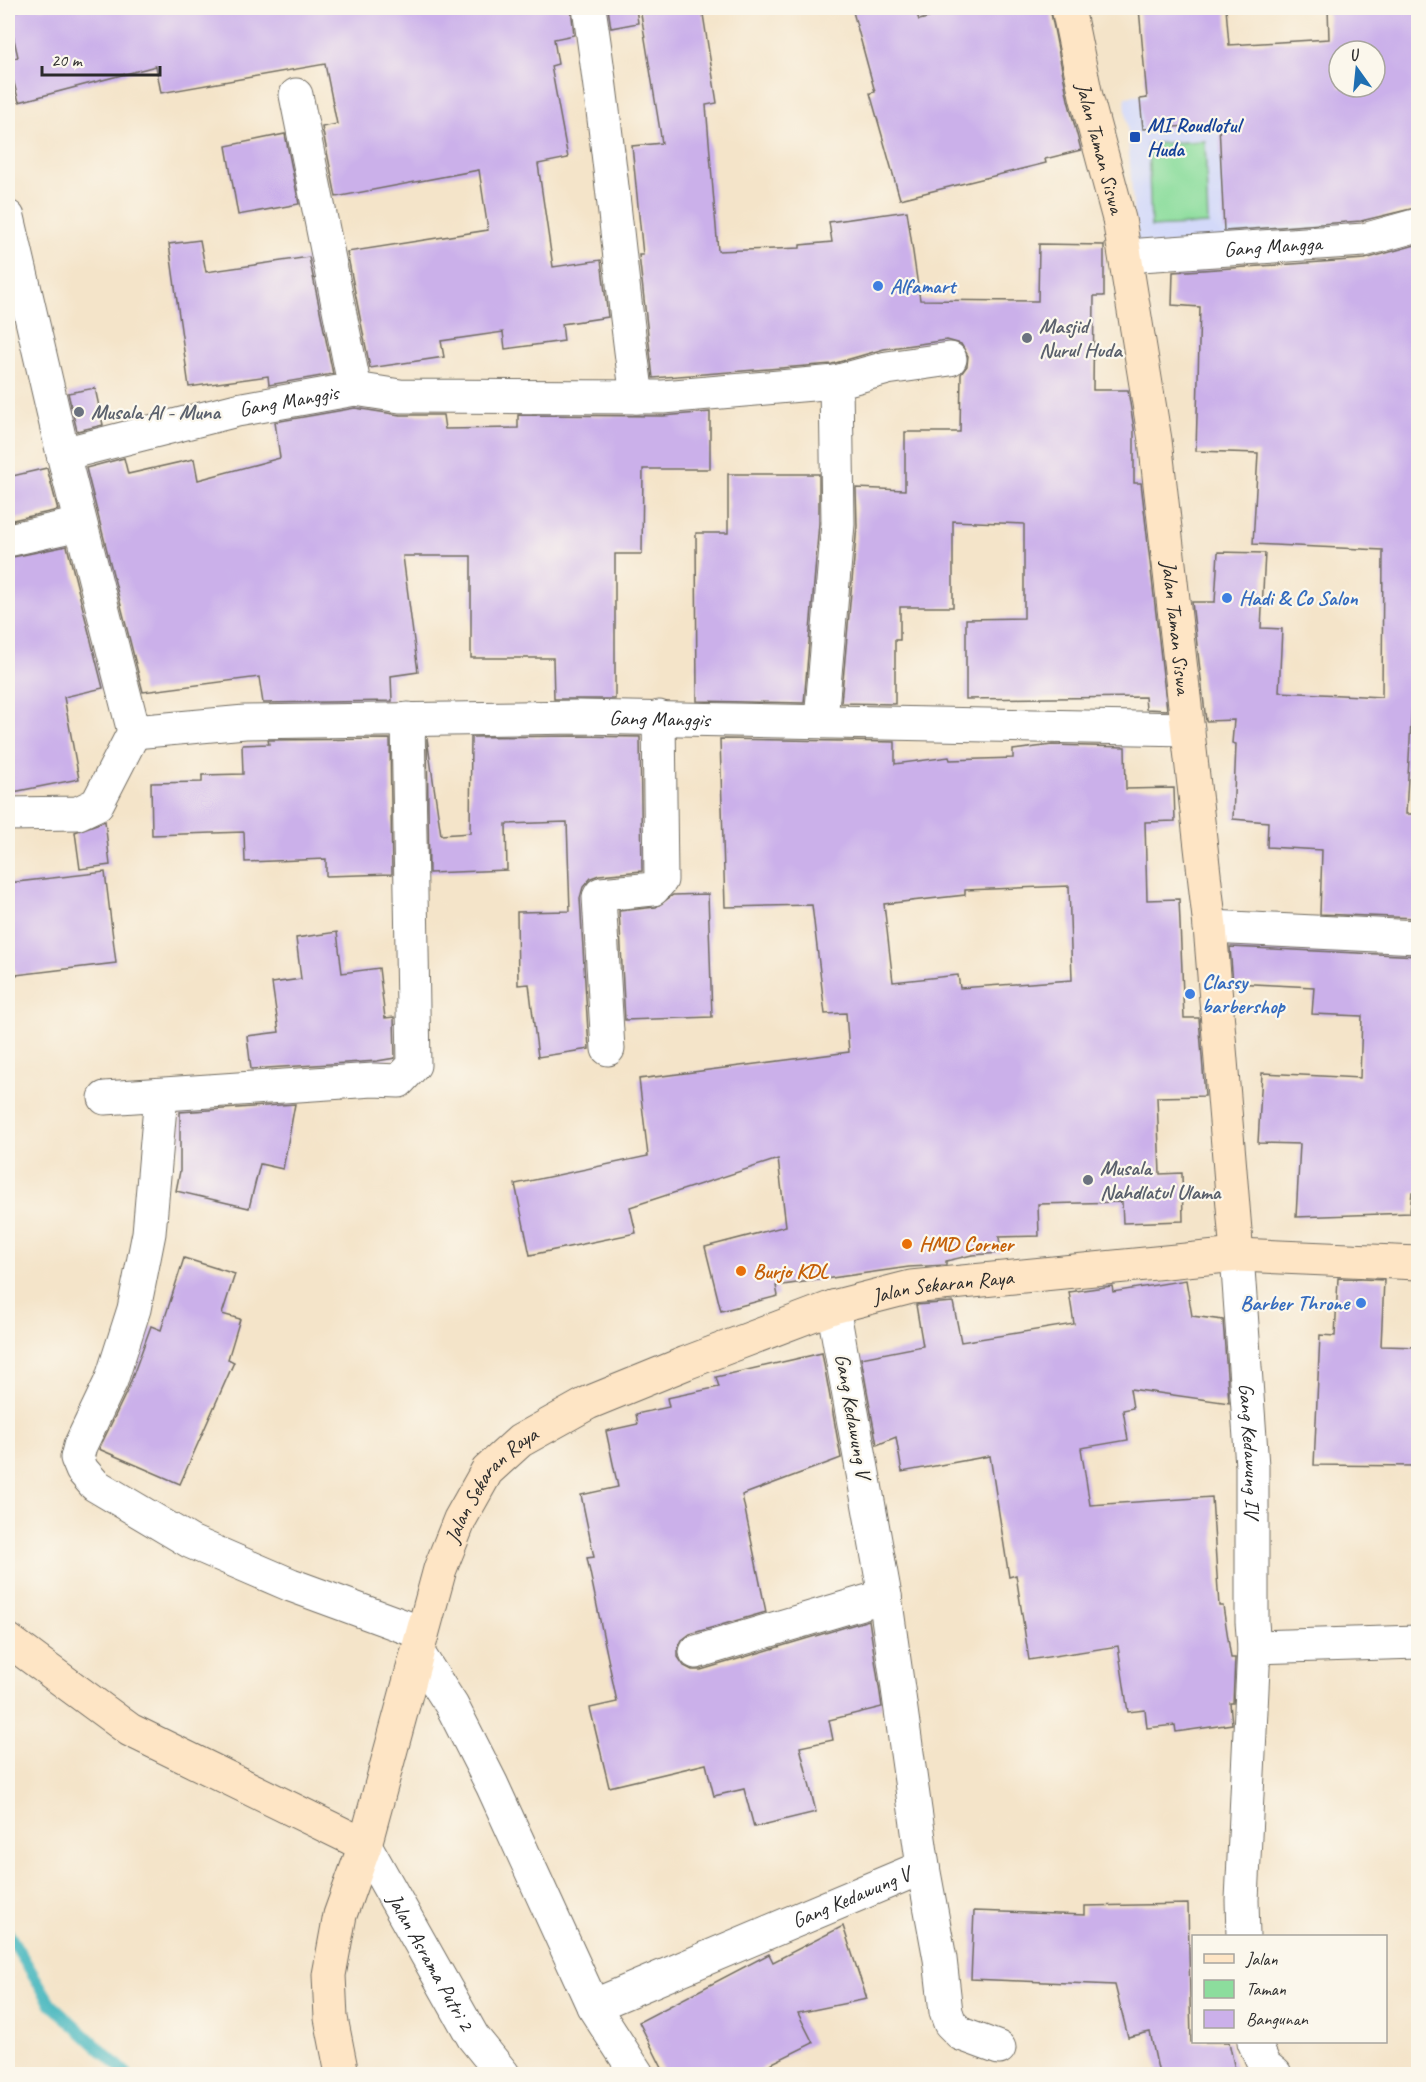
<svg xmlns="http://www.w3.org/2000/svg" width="1426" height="2082" font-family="Caveat,sans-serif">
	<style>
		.built { fill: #d3d9f9 }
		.green { fill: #8cdd9d; stroke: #5c8464; stroke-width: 1.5 }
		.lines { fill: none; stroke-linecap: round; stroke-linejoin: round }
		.stream { stroke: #48b8bf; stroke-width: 12 }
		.building { fill: #cbb0ea; fill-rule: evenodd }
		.minor-casing { stroke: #716c62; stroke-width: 35 }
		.secondary-casing { stroke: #716c62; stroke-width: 35 }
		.minor { stroke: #fff; stroke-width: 33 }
		.secondary { stroke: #fee5c5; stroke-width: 33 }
		.transit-dot { fill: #1a4fb4; stroke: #fbf7ec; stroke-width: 2 }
		.shop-dot { fill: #3f7fe0; stroke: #fbf7ec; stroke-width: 2 }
		.worship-dot { fill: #6b7280; stroke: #fbf7ec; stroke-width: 2 }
		.food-dot { fill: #e8710a; stroke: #fbf7ec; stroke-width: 2 }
		.labels { text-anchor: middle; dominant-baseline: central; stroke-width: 4.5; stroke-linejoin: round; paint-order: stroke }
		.transit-label { font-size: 21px; font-weight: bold; fill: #164399; stroke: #fbf7ec; text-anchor: start }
		.street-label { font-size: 21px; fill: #2b2b2b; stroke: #fbf7ec }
		.shop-label { font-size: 21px; font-weight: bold; fill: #366cbe; stroke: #fbf7ec; text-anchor: start }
		.worship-label { font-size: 21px; font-weight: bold; fill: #5b616d; stroke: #fbf7ec; text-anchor: start }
		.food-label { font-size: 21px; font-weight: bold; fill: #c56008; stroke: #fbf7ec; text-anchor: start }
	</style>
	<rect width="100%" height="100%" fill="#fbf7ec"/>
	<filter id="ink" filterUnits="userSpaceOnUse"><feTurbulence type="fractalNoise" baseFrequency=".0167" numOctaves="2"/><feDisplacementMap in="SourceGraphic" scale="12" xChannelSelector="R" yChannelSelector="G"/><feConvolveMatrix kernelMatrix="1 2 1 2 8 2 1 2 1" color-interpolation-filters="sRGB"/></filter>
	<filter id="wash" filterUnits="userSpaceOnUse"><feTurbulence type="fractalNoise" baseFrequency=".008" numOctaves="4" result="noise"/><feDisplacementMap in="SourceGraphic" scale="24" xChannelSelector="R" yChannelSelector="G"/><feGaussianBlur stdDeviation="1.35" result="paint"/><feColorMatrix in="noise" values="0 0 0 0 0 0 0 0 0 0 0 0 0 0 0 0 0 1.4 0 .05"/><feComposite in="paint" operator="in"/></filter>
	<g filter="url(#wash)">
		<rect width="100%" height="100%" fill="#f4e4c9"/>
		<!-- built -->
		<path class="built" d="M1243 84 1339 87 1370 213 1313 238 1136 246 1125 97Z"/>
		<!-- green -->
		<path class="green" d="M1205 141 1208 224 1151 227 1148 144Z"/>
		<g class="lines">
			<!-- stream -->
			<path class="stream" d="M8 1933 51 2004 127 2074"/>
		</g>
		<g id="blocks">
			<!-- building -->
			<g class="building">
				<path d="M28 8H571L574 35 554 39 558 64 551 66 568 158 538 164 553 267 601 260 608 317 562 324 564 341 505 349 503 332 441 341 444 357 370 368 347 252 488 230 479 170 336 197 322 127 337 124 325 64 161 93 156 66 19 102 8 60 18 57 8 13Z"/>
				<path d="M608 8H636L638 23 611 28Z"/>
				<path d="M640 8H702L717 103 706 105 718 251 800 248V245L832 242 829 222 907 211 920 300 1038 301 1039 244 1104 245V296H1094L1093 390H1128L1134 429V483H1141L1167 710 1146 709 1145 697 966 699V619L1024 618V524L953 521V607H900V640H895V704L841 703 857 526 856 488 905 490V432H960L961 374 967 366 968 356 961 344 947 340 884 349 832 364 653 378 639 255H643L632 146 662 143Z"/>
				<path d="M852 8H915L919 20 966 8H1050L1068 100 1081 150 1045 159 1046 163 900 199 870 93 875 92Z"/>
				<path d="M1139 8H1226L1229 45 1329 39 1328 8H1419V207L1361 221 1224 231 1219 124 1143 129 1140 99 1147 98ZM1339 51H1375V87H1339Z"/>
				<path d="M285 134 299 204 238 215 226 146Z"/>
				<path d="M200 240 206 272 309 257 333 374 269 385 268 376 189 387 169 244Z"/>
				<path d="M1419 244V685H1413L1406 814H1419L1417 918 1320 914 1322 850 1267 847 1268 822 1233 819 1236 744 1232 743 1234 720 1206 721 1192 602H1215L1218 552 1265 553 1261 628 1282 629 1279 692 1382 697 1383 550 1253 544 1258 453 1196 451 1200 307 1172 305 1173 272 1365 259Z"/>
				<path d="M95 388 103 425 77 431 68 393Z"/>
				<path d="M355 408 400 415H443L445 429 518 428V415L663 416 710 412V469H643L642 554H615V699H554L553 658H471V556H403L418 672 391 676 392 701 263 703 259 677 143 692 86 468 124 458 128 474 194 459 198 480 280 458 275 422Z"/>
				<path d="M47 468 58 510 8 521V477Z"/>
				<path d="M728 474H819V523L804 703 697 701 696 533H728Z"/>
				<path d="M67 546 103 688 64 697 79 779 8 793V558Z"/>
				<path d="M578 736 640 737 642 871 599 875 591 878 583 887 580 898 589 1049 538 1057 529 984 518 985 517 912 570 911 567 822 506 824 507 870 429 873 427 738 441 835 470 833 471 737Z"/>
				<path d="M390 739 392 874 326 876V859L245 862 244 832 152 835 151 783 202 782V775L243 774 242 745 269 744 268 740Z"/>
				<path d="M720 739 895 742V764L949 757 950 760 1013 758V750L1052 745 1125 747 1126 789 1174 788 1175 821 1145 822 1147 900 1179 899 1184 1018H1199L1205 1096 1157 1097 1160 1174 1182 1173 1183 1221 1123 1223 1122 1202 1038 1204 1039 1236 999 1237 1001 1253 972 1255 946 1261V1265L909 1267 776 1286 778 1296 721 1311 705 1247 786 1226 778 1159 630 1207 636 1233 530 1255 515 1184 648 1156 639 1079 849 1052 846 1013 825 1014 812 905 725 907ZM1069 886 1072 980 960 988 958 975 893 982 884 904 965 895V890Z"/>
				<path d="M105 821 110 865 80 869 75 832Z"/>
				<path d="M105 872 116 963 16 975 15 969 8 970V883Z"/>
				<path d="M708 894 712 1017 625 1020 619 911 656 907 673 895Z"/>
				<path d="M337 932 342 973 379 968 385 1018 394 1017 395 1058 377 1061 251 1069 247 1036 279 1032 272 983 301 979 296 938Z"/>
				<path d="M1230 947 1419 956V1192H1412L1410 1213 1296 1217 1300 1144 1258 1143 1262 1073 1360 1078 1362 1016 1312 1014 1314 987 1233 983Z"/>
				<path d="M295 1104 283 1169 260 1164 249 1208 176 1191 180 1171V1112Z"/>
				<path d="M184 1258 235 1274 222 1314 240 1319 228 1359 234 1362 180 1484 99 1449 128 1389 151 1326 161 1330Z"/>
				<path d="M1338 1278 1384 1280 1381 1346 1419 1347V1466L1314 1465 1320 1335 1335 1336Z"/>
				<path d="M1186 1280 1192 1316 1223 1320 1229 1403 1130 1389 1133 1408 1123 1410 1128 1440 1081 1448 1090 1505 1212 1497 1219 1606H1223L1231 1658H1235L1233 1703H1230L1232 1724 1176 1732 1175 1725 1147 1728 1145 1710 1128 1712 1118 1646 1029 1660 1016 1575 1009 1577 990 1456 902 1472 896 1437 877 1445 861 1358 923 1346 916 1305 953 1302 961 1342 1074 1324 1069 1292 1112 1286 1113 1292Z"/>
				<path d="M822 1353 841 1458 742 1495 766 1612 690 1634 682 1640 678 1648V1657L684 1666 692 1670H701L869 1620 882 1707 829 1720 833 1740 800 1747 816 1812 754 1827 744 1789 714 1796 706 1764 609 1787 590 1708 617 1702 587 1558 594 1557 581 1495 618 1487 606 1431 638 1424 636 1414 669 1407 667 1398 719 1387 716 1377Z"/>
				<path d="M1188 1904 1191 2042H1229L1236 2074H1159L1150 2032 1128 2037 1115 1985 971 1979 974 1911 1085 1915V1906Z"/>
				<path d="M843 1926 867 1999 798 2013 813 2043 750 2074H665L639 2022 769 1954 773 1962Z"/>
			</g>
		</g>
	</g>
	<g filter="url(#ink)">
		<use href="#blocks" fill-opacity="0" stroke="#716c62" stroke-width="1.5"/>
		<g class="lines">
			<defs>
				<g id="minor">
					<path d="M589 8C609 137 619 267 637 397"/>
					<path d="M296 95 355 389"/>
					<path d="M8 217 63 454 134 732 97 804 78 813 8 814"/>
					<path id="s1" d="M1126 256 1364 240 1418 225"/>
					<path id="s2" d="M63 454 237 410 355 389 400 396 663 397 836 382 887 368 950 359"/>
					<path d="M8 540 80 524"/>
					<path d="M821 720 838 524 836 382"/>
					<path id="s3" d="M134 732 245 722 578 717 1188 729"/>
					<path d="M1210 927 1418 937"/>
					<path d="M608 1049 599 897 601 894 653 889 661 880 659 717"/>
					<path d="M161 1095 149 1233 134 1309 111 1381 80 1446 77 1458 82 1470 95 1485 191 1542 291 1585 422 1633"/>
					<path d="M105 1098 373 1080 399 1081 414 1065 408 719"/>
					<path id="s4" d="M1237 1255 1252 1466V1622L1254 1647 1242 1900 1243 1936"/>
					<path d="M1254 1647 1418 1642"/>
					<path d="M696 1652 885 1596"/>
					<path d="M418 1653 452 1706 492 1785 593 2006 637 2074"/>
					<path id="s5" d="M365 1845 473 2037 503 2074"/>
					<path d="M923 1867 940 1959 946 2012 950 2023 961 2034 999 2048"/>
					<path id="s6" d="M593 2006 923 1867 885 1596 833 1307"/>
					<path d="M1254 2042 1265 2066 1275 2074"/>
				</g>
				<g id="secondary">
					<path id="s7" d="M1068 8 1086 96 1119 219 1155 440 1210 927 1237 1255"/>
					<path d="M8 1640 130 1730 365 1845"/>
					<path id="s8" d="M342 2074 331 2018 329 1975 340 1915 365 1845 440 1569 460 1519 487 1471 520 1441 588 1403 686 1363 833 1307 911 1287 1237 1255 1418 1263"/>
				</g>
			</defs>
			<!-- minor casing -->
			<use href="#minor" class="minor-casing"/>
			<!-- secondary casing -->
			<use href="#secondary" class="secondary-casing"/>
			<!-- minor -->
			<use href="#minor" class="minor"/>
			<!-- secondary -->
			<use href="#secondary" class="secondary"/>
		</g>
	</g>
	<!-- markers -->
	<rect class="transit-dot" x="1129" y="131" width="12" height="12" rx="3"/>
	<g class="shop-dot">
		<circle cx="878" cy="286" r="6"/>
		<circle cx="1227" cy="598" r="6"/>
		<circle cx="1190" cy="994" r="6"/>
		<circle cx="1361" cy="1303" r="6"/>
	</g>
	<g class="worship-dot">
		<circle cx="1027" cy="338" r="6"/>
		<circle cx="79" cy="412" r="6"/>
		<circle cx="1088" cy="1180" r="6"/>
	</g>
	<g class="food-dot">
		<circle cx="907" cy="1244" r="6"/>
		<circle cx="741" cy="1271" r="6"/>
	</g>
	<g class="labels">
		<!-- transit labels -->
		<g class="transit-label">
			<text x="1147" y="125">MI Roudlotul<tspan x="1147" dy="24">Huda</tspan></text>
		</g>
		<!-- street labels -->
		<g class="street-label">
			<text stroke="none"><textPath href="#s7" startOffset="144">Jalan Taman Siswa</textPath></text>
			<text stroke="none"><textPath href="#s1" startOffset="147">Gang Mangga</textPath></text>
			<text stroke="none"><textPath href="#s2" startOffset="232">Gang Manggis</textPath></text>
			<text stroke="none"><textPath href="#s7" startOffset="630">Jalan Taman Siswa</textPath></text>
			<text stroke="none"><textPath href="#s3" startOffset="526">Gang Manggis</textPath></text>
			<text stroke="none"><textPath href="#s8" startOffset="1128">Jalan Sekaran Raya</textPath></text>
			<text transform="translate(853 1416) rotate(80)">Gang Kedawung V</text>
			<text stroke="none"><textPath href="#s4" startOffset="196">Gang Kedawung IV</textPath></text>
			<text stroke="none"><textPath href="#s8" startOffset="622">Jalan Sekaran Raya</textPath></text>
			<text stroke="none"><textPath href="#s6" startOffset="280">Gang Kedawung V</textPath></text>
			<text stroke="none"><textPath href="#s5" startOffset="134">Jalan Asrama Putri 2</textPath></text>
		</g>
		<!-- shop labels -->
		<g class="shop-label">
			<text x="890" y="286">Alfamart</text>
			<text x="1239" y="598">Hadi &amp; Co Salon</text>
			<text x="1202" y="982">Classy<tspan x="1202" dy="24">barbershop</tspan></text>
			<text x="1349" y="1303" text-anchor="end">Barber Throne</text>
		</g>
		<!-- worship labels -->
		<g class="worship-label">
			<text x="1039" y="326">Masjid<tspan x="1039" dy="24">Nurul Huda</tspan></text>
			<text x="91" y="412">Musala Al - Muna</text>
			<text x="1100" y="1168">Musala<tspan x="1100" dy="24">Nahdlatul Ulama</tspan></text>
		</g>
		<!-- food labels -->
		<g class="food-label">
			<text x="919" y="1244">HMD Corner</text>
			<text x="753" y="1271">Burjo KDL</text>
		</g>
	</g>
	<!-- margin -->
	<rect width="1426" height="2082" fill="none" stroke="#fbf7ec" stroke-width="30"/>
	<!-- legend -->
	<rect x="1192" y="1935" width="195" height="108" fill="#fbf7ec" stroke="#a8a59f" stroke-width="1.5"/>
	<rect x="1204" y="1954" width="30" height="9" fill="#fee5c5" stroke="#a8a59f" stroke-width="1.5"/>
	<text x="1246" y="1965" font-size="18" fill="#2b2b2b">Jalan</text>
	<rect x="1204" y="1980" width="30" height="18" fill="#8cdd9d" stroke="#a8a59f" stroke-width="1.5"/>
	<text x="1246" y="1995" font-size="18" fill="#2b2b2b">Taman</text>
	<rect x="1204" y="2010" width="30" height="18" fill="#cbb0ea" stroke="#a8a59f" stroke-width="1.5"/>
	<text x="1246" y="2025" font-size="18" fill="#2b2b2b">Bangunan</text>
	<!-- north arrow -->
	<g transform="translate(1357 69) rotate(345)"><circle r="28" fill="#fbf7ec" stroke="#a8a59f" stroke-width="1.5"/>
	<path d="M0-4.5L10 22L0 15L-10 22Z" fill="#1f6fb2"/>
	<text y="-9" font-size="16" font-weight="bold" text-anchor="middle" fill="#2b2b2b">U</text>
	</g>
	<!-- scale -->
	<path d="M42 66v9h118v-9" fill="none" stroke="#2b2b2b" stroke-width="3"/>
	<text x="51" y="66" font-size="18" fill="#2b2b2b" stroke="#fbf7ec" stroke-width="4.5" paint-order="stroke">20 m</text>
</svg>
